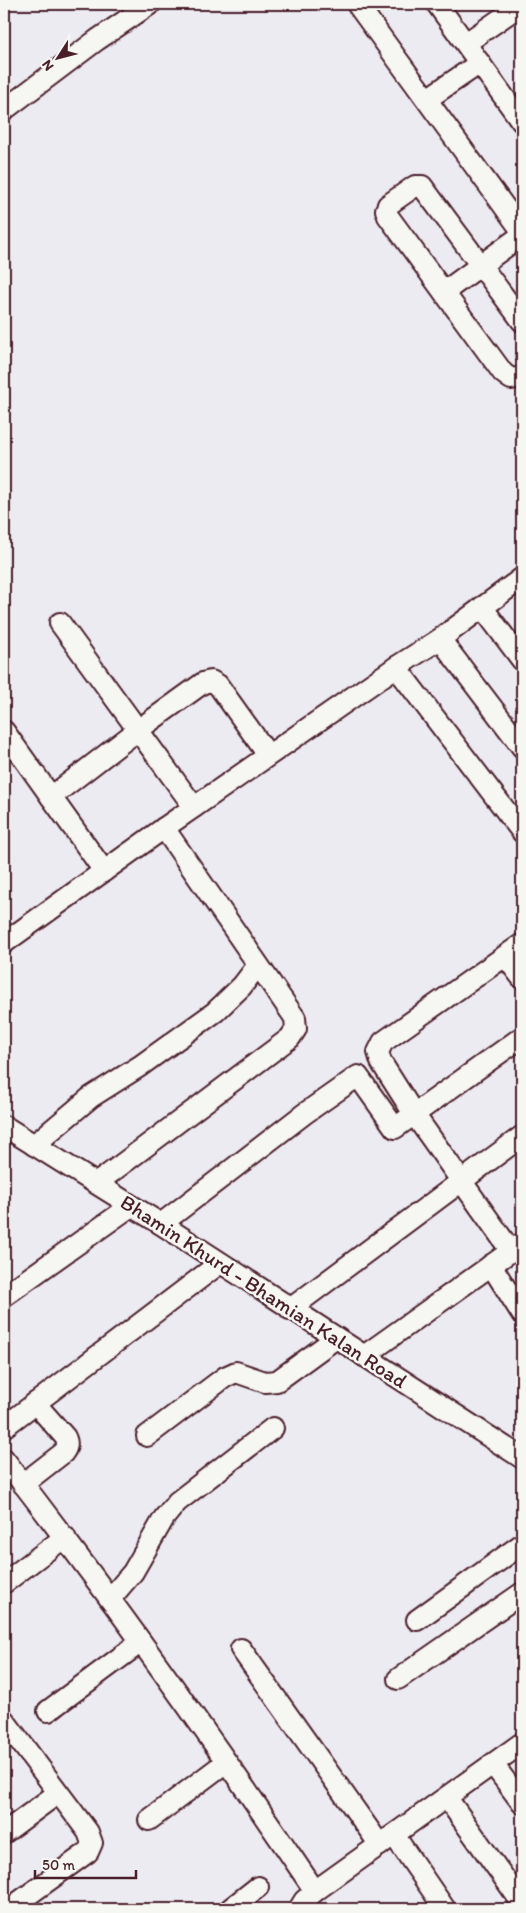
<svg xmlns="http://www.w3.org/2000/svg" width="526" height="1913" font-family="Itim,sans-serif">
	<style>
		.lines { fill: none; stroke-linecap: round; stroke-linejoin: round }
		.minor-casing { stroke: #4a1f2b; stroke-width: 24 }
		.minor { stroke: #f6f6f2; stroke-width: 20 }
		.labels { text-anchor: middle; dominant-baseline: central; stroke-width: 5; stroke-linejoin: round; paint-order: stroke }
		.street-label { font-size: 21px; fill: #4a1f2b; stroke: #f6f6f2 }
	</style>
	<rect width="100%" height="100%" fill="#edebf2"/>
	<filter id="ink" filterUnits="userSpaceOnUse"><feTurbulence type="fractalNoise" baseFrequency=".02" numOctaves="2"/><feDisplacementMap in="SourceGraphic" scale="10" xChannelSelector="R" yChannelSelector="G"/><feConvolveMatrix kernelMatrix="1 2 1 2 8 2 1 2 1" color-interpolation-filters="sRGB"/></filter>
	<g filter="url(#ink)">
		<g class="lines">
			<defs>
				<g id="minor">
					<path d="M357 4 522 231"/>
					<path d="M437 4 522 122"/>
					<path d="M466 43 522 4"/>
					<path d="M427 99 480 63"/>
					<path d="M4 110 97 40 150 4"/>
					<path d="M444 292 522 235"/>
					<path d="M522 321 422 186H415L388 205 386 210 388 216 503 373 511 379 522 377"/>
					<path d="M482 607 522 660"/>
					<path d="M60 623 194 807"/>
					<path d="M440 639 522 747"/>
					<path d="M396 667 522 832"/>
					<path d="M4 731 104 871"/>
					<path d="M51 797 138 730 203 683 211 681 218 685 268 755"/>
					<path d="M4 943 164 828 396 667 440 639 522 578"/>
					<path d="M505 956 522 978"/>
					<path d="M4 1126 161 1224 522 1458"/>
					<path d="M34 1145 91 1097 140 1066 215 1012 242 986 258 965"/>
					<path d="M97 1183 290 1038 296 1029 295 1018 164 828"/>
					<path d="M161 1224 304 1114 358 1076 395 1128 522 1037"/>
					<path d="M511 1251 414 1114 381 1062 378 1052 383 1042 522 944"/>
					<path d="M491 1265 522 1314"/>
					<path d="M4 1296 131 1206"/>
					<path d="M290 1309 522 1136"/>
					<path d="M364 1356 521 1244"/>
					<path d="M4 1427 220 1263"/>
					<path d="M147 1436 225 1377 236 1372 265 1382 277 1381 336 1338"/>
					<path d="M4 1459C113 1599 216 1744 315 1891"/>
					<path d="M23 1484 63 1453C68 1447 68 1443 65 1437L35 1403"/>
					<path d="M4 1583 65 1537"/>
					<path d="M110 1599 133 1572 164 1518 177 1502 273 1428"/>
					<path d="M417 1620 522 1544"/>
					<path d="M241 1649 380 1845"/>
					<path d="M398 1679 522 1593"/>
					<path d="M48 1711 141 1642"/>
					<path d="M4 1720 88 1832 92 1843 88 1852 9 1909"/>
					<path d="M493 1764 522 1803"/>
					<path d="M447 1798 522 1903"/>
					<path d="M149 1820 226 1762"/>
					<path d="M4 1833 58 1793"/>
					<path d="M394 1835 445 1909"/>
					<path d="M230 1909 258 1887"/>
					<path d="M299 1909 304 1901 315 1891 522 1743"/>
				</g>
			</defs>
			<!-- minor casing -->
			<use href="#minor" class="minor-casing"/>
			<!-- minor -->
			<use href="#minor" class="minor"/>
		</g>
	</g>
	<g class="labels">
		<!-- street labels -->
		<g class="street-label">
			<text transform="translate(264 1291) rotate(33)">Bhamin Khurd - Bhamian Kalan Road</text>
		</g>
	</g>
	<!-- margin -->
	<rect width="526" height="1913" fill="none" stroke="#f6f6f2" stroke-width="20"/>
	<rect x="10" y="10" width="506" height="1893" fill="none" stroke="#4a1f2b" stroke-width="2" filter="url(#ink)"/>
	<!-- north arrow -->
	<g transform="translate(58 58) rotate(234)" stroke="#f6f6f2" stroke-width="4" paint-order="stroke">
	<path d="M0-4L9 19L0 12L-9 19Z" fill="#4a1f2b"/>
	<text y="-8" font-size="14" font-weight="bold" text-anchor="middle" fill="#4a1f2b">N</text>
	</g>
	<!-- scale -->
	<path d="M35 1870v8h101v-8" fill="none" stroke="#4a1f2b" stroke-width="2.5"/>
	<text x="42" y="1870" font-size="15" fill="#4a1f2b" stroke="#f6f6f2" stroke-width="4" paint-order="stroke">50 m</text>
</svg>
